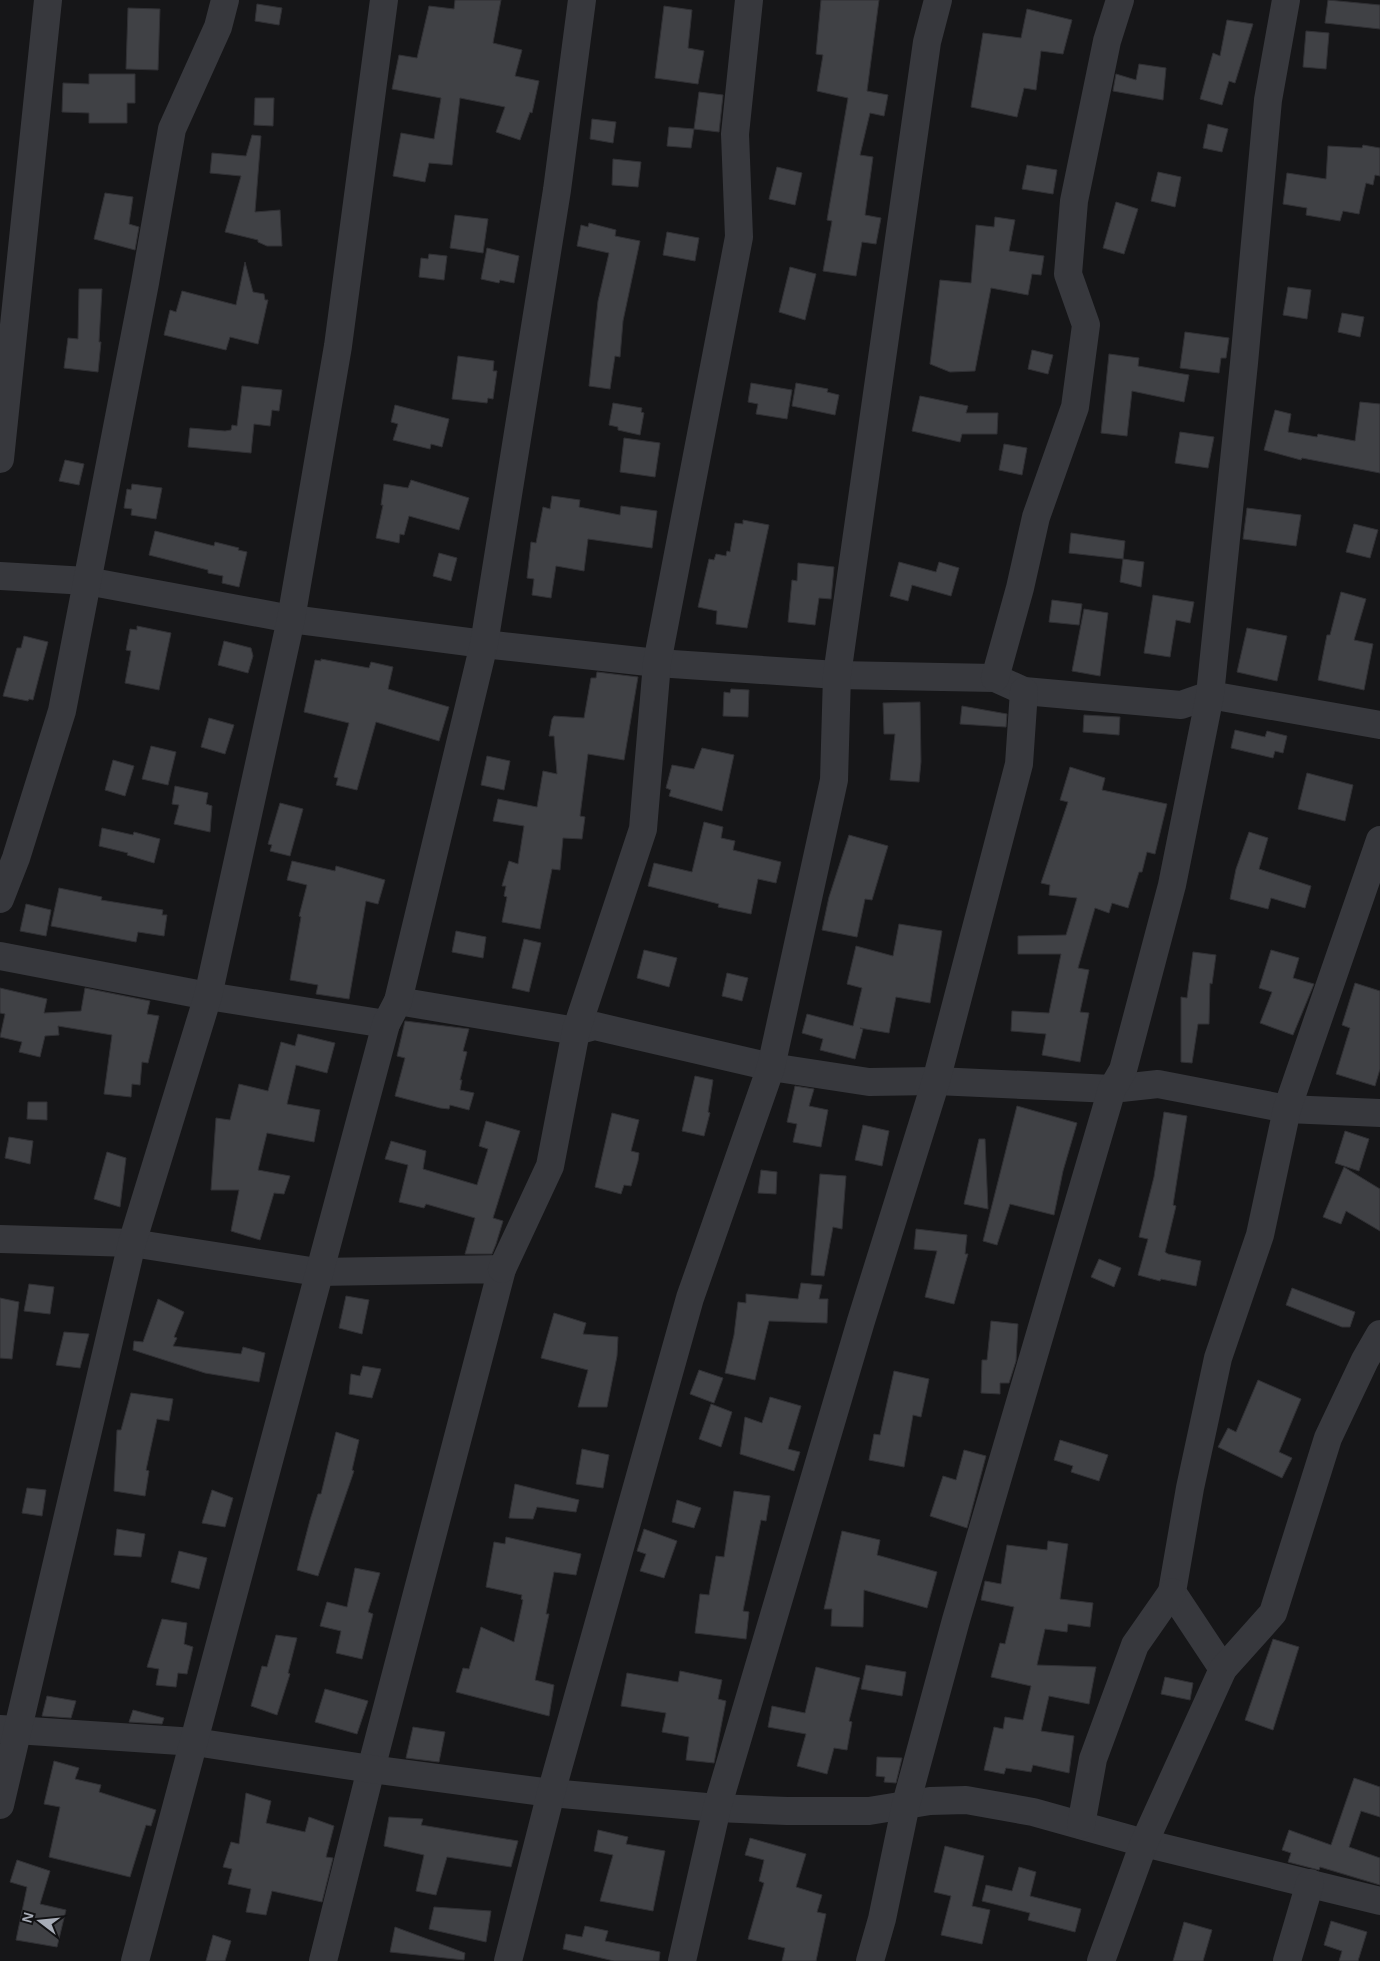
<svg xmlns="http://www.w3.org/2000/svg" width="1380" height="1961" font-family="Arial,sans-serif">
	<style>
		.building { fill: #404145; stroke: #303034 }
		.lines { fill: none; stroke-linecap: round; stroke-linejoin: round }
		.minor { stroke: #37383d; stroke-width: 28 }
	</style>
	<rect width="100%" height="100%" fill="#161618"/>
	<!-- building -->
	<g class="building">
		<path d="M455 0H501L493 43 522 50 515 76 539 81 532 113 530 112 520 140 496 132 505 107 460 98 452 165 429 163 425 182 393 176 401 133 434 139 441 98 392 89 399 55 417 58 429 6 454 9Z"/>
		<path d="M821 0H879L867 91 888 95 884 116 870 113 860 155 873 157 865 215 881 218 876 244 862 242 856 276 823 271 832 221 827 220 848 98 817 91 823 55 816 54Z"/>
		<path d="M1328 0 1380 5V29L1325 23Z"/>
		<path d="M257 4 282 8 279 25 255 21Z"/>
		<path d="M664 6 692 10 688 48 704 51 698 84 655 78Z"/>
		<path d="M128 8 160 9 158 70 126 69Z"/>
		<path d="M1027 9 1072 20 1063 54 1041 51 1036 90 1024 88 1017 117 971 107 983 33 1021 38Z"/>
		<path d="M1227 20 1253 24 1235 83 1229 81 1222 105 1200 99 1213 53 1220 56Z"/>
		<path d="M1306 31 1329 33 1326 69 1303 67Z"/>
		<path d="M1139 64 1166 68 1163 100 1113 91 1116 74 1136 80Z"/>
		<path d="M89 74H135V103H127V123H89V113L62 112 63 83 89 84Z"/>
		<path d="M699 92 723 95 719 132 694 129Z"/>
		<path d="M255 98H274L273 126 254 125Z"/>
		<path d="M592 119 616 122 613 143 590 139Z"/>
		<path d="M1208 124 1228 129 1222 152 1203 148Z"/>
		<path d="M669 127 694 129 691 148 667 146Z"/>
		<path d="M252 135 261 136 255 212 280 210 282 246H267L258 242V240L225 232 241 176 210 173 212 153 246 156Z"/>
		<path d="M1363 145 1380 148V176L1375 175 1373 185 1366 183 1359 214 1343 211 1340 221 1306 215 1307 208 1283 204 1287 173 1326 179 1328 146 1362 148Z"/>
		<path d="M613 159 641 162 638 187 612 185Z"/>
		<path d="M1027 165 1057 170 1053 194 1022 189Z"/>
		<path d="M777 167 802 173 795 205 769 199Z"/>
		<path d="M1158 172 1181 177 1175 207 1151 201Z"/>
		<path d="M105 193 133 197 129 224 139 227 135 250 94 239Z"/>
		<path d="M1116 202 1138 209 1124 254 1103 248Z"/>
		<path d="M455 215 488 219 483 253 450 248Z"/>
		<path d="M995 217 1015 220 1009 251 1044 256 1041 275 1032 274 1028 295 991 288 975 371 950 372 930 364 940 280 971 283 976 225 994 227Z"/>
		<path d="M589 223 616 230 615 236 640 241 623 321 620 357 615 356 610 389 589 386 598 301 609 253 577 246 581 225 588 227Z"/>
		<path d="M667 232 699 238 695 261 663 255Z"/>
		<path d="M487 248 519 256 514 283 500 280 499 283 481 279Z"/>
		<path d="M429 254 447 256 444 280 419 277 421 258 428 259Z"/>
		<path d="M245 262 253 292 264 294 265 300H268L258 344 230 337 226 350 164 335 170 310 176 312 182 291 236 305Z"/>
		<path d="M790 267 816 274 805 320 779 312Z"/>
		<path d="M1288 287 1311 290 1307 319 1283 315Z"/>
		<path d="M79 289H102L99 342H101L98 372 64 368 68 338 78 339Z"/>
		<path d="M1342 313 1364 317 1360 337 1338 332Z"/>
		<path d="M1185 332 1229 338 1226 358H1221L1219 373 1180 368Z"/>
		<path d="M1032 350 1053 355 1048 374 1028 369Z"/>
		<path d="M1109 354 1139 358 1138 366 1189 375 1184 402 1132 391 1127 436 1101 433Z"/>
		<path d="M458 356 494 361 493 371H497L493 399 488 398 487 403 452 399Z"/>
		<path d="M751 383 792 390 787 419 756 414 758 404 748 402Z"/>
		<path d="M796 383 828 389 827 392 839 395 835 415 792 406Z"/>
		<path d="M242 386 282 390 279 411 272 410 270 426 254 424 251 453 188 447 190 428 225 431 231 430 232 425 237 426Z"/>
		<path d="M920 396 968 406 966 413H998L997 434H962L960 442 912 431Z"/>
		<path d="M1360 402 1380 404V473L1302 458 1301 460 1264 450 1275 410 1291 414 1288 432 1317 437 1318 434 1355 441Z"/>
		<path d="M613 403 642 408 641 412 644 413 640 435 618 430V427L609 425Z"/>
		<path d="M395 405 449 419 442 447 431 444 430 449 393 440 398 424 391 422Z"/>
		<path d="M1180 432 1214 437 1208 468 1175 463Z"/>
		<path d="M624 438 660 443 655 477 620 472Z"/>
		<path d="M1004 444 1027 448 1022 475 999 470Z"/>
		<path d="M65 460 84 464 79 485 59 481Z"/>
		<path d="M411 480 469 498 459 530 409 516 404 535 400 534 399 543 376 538 383 505H381L384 484 408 488Z"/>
		<path d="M132 484 162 488 156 519 131 515 132 509 124 508 127 489 131 490Z"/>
		<path d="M552 496 580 500 579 507 620 515 621 506 657 511 652 548 588 539 584 571 556 566 551 598 532 595 534 579 527 578 531 542 536 543 543 507 550 509Z"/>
		<path d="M1247 508 1301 515 1296 546 1243 539Z"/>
		<path d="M743 520 769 525 747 628 716 624 717 611 698 607 709 559 714 560 716 554 726 556 727 551 730 552 735 523 743 524Z"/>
		<path d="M1354 524 1378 530 1370 558 1346 552Z"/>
		<path d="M155 531 214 546 215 542 239 548 238 550 247 552 239 587 222 583 223 576 208 573V570L149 555Z"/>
		<path d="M1071 533 1125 541 1123 559 1069 553Z"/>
		<path d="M439 553 457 558 451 581 433 576Z"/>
		<path d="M1123 559 1144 562 1141 587 1120 582Z"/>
		<path d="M899 562 936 572 939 562 959 568 951 596 912 585 908 601 890 596Z"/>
		<path d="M798 563 834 567 831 599 819 598 815 625 788 622 792 580 797 581Z"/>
		<path d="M1341 592 1366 599 1354 640 1373 644 1364 690 1318 680 1327 635H1330Z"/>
		<path d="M1153 595 1194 602 1190 623 1176 620 1170 657 1144 653Z"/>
		<path d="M1052 600 1082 604 1079 625 1049 622Z"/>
		<path d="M1084 609 1108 613 1100 676 1072 671Z"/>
		<path d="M137 626 171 633 159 690 125 683 131 651 126 650 130 629 137 630Z"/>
		<path d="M1247 628 1287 636 1277 681 1237 672Z"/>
		<path d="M24 636 48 642 33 700 29 699 28 701 3 696 17 648H21Z"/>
		<path d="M224 641 251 648 253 656 248 673 218 665Z"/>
		<path d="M321 659 369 668 371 662 393 667 388 689 449 707 439 741 376 722 357 790 336 785 338 778 334 777 349 723 304 712 315 660 321 661Z"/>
		<path d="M597 672 638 677 624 760 588 754 580 816 585 817 582 839 563 838 560 870 552 869 540 929 502 922 507 897 504 896 506 886H502L509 861 518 864 524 826 493 821 498 799 537 807 543 771 557 774 554 736H549L552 719 554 716 584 718 591 678H596Z"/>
		<path d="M731 689 749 690 748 717 723 716 724 692 730 693Z"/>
		<path d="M920 702 921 762 919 782 890 780 895 734H884L883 703Z"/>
		<path d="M962 706 1007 714 1006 727 960 724Z"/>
		<path d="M1084 715 1120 717 1119 735 1083 732Z"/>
		<path d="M209 718 234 725 225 754 201 747Z"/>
		<path d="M1235 730 1265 737 1267 731 1287 736 1283 753 1275 751 1273 758 1231 748Z"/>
		<path d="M151 746 176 752 168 785 142 779Z"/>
		<path d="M702 748 734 755 722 811 669 796 671 790 666 788 672 765 694 769Z"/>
		<path d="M487 756 510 761 504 790 481 785Z"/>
		<path d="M113 760 134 766 125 796 105 790Z"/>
		<path d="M1070 767 1105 778 1102 790 1167 804 1155 854 1147 852 1142 872H1139L1128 908 1112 903 1109 913 1095 908 1078 968 1089 970 1080 1012 1089 1013 1080 1062 1042 1055 1046 1034 1011 1031 1012 1011 1049 1013 1061 954H1018V936L1066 935 1077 898 1049 895 1050 885 1041 883 1068 802 1060 800Z"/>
		<path d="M1307 773 1353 785 1345 821 1298 809Z"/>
		<path d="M175 786 208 793 206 804 212 806 210 832 174 824 179 805 172 804Z"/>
		<path d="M280 803 303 809 290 856 270 851 272 845 268 844Z"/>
		<path d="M704 822 723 827 721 838 735 841 733 850 781 862 776 883 758 879 751 914 718 907 719 904 648 886 654 863 692 872Z"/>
		<path d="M102 828 133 835 134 832 160 839 154 863 127 855 128 853 99 846Z"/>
		<path d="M1249 832 1268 838 1259 869 1311 886 1305 908 1271 898 1268 909 1230 899 1236 869Z"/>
		<path d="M849 835 888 846 872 900 865 899 857 937 822 930 829 897Z"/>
		<path d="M292 861 335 871 336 866 385 880 378 904 366 901 349 999 316 994 318 985 290 980 301 917 299 916 307 885 287 880Z"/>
		<path d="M59 888 102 897 101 900 163 910 162 915H167L164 936 138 932 136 942 51 926Z"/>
		<path d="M26 904 51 910 46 936 20 931Z"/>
		<path d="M899 924 942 931 930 1003 896 997 889 1033 860 1028 863 1029 855 1059 820 1050 823 1039 802 1033 807 1014 853 1026 862 988 847 984 856 946 893 956Z"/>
		<path d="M456 931 486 937 483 958 452 952Z"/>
		<path d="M524 939 541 943 529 992 512 988Z"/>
		<path d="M644 950 677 958 669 987 637 978Z"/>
		<path d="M1271 950 1299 958 1293 978 1314 984 1293 1035 1260 1023 1272 992 1259 988Z"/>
		<path d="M1193 952 1216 955 1212 984 1210 983 1209 1024H1198L1192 1063 1181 1062V997L1187 998Z"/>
		<path d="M727 973 748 978 742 1001 722 996Z"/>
		<path d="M1355 983 1380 991V1069L1375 1086 1336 1074 1350 1028 1342 1025Z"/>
		<path d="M0 988 47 999 44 1013 81 1011 85 988 150 1001 147 1014 159 1016 148 1063 142 1062 140 1085 132 1084 131 1097 104 1094 112 1035 58 1026 59 1035 45 1036 40 1057 19 1052 22 1042 0 1037 5 1014 0 1013Z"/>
		<path d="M405 1021 469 1029 463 1051 467 1052 460 1080H462L460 1090 474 1093 469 1110 450 1105 449 1109 440 1108 395 1096 405 1058 397 1056Z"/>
		<path d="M298 1034 335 1043 327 1073 296 1065 287 1104 320 1110 314 1142 267 1133 258 1170 290 1176 284 1194 274 1193 260 1240 231 1231 239 1190H211L216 1118 230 1120 239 1084 268 1091 281 1042 295 1046Z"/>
		<path d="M695 1076 713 1080 708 1112 710 1113 704 1136 682 1131Z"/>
		<path d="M795 1086 814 1089 809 1106 828 1110 821 1147 793 1142 797 1124 787 1122Z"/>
		<path d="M28 1102H47V1120L27 1119Z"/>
		<path d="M1017 1106 1077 1123 1063 1171 1054 1215 1010 1204 997 1245 983 1241Z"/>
		<path d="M1164 1112 1187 1116 1173 1205 1176 1206 1165 1252 1168 1254 1201 1261 1196 1286 1161 1279 1160 1281 1138 1275 1148 1239 1139 1237 1154 1177Z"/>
		<path d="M612 1113 639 1120 631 1151 639 1153 638 1161 631 1186 624 1185 621 1194 595 1187Z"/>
		<path d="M486 1121 520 1131 493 1218 503 1221 496 1244 492 1254H465L475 1218 426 1204 424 1208 399 1202 408 1165 385 1159 391 1141 426 1151 423 1169 477 1185 488 1149 479 1146Z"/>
		<path d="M863 1125 889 1131 882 1166 855 1160Z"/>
		<path d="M1345 1131 1369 1139 1359 1171 1335 1163Z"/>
		<path d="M9 1137 33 1141 30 1164 5 1158Z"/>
		<path d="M979 1139H985L988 1209 964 1204Z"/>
		<path d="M107 1152 126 1158 120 1207 94 1199Z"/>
		<path d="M1344 1167 1380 1189V1231L1346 1211 1341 1224 1323 1217Z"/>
		<path d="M761 1170 777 1172 776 1194 758 1193Z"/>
		<path d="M820 1174 846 1176 842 1229 833 1227 824 1276 811 1275Z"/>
		<path d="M916 1229 967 1235 965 1254H968L954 1304 925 1297 937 1251 914 1249Z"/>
		<path d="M1099 1259 1121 1268 1114 1287 1091 1277Z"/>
		<path d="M801 1283 822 1285 819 1299H828L827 1323 769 1321 755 1380 725 1373 734 1335 738 1302 746 1303V1294L798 1299Z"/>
		<path d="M29 1284 54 1287 50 1314 24 1311Z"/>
		<path d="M1292 1288 1355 1312 1350 1327H1342L1286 1305Z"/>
		<path d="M346 1296 369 1300 362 1334 339 1328Z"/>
		<path d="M0 1298 19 1302 12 1359 0 1358Z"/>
		<path d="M158 1299 184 1312 174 1337 177 1338 173 1346 241 1354 243 1347 265 1353 259 1382 205 1373 133 1350 134 1341 143 1342Z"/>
		<path d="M554 1313 586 1323 583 1334 618 1337 617 1356 607 1407H578L588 1370 541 1358Z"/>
		<path d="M991 1321 1018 1324 1016 1361 1009 1383H1000V1394L981 1393 982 1360H987Z"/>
		<path d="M64 1332 89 1334 80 1368 56 1365Z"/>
		<path d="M363 1366 381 1369 372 1398 349 1394 351 1374 360 1376Z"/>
		<path d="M699 1370 723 1378 714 1403 690 1394Z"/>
		<path d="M894 1371 929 1379 921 1417 913 1415 904 1467 869 1460 874 1434 880 1435Z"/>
		<path d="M1258 1380 1301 1399 1279 1452 1292 1458 1282 1478 1218 1447 1228 1428 1236 1432Z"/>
		<path d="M131 1393 173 1399 169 1421 157 1419 146 1470 149 1471 145 1496 114 1491 117 1430H121Z"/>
		<path d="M770 1397 801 1406 788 1449 800 1452 794 1471 740 1454 745 1417 762 1423Z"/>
		<path d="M711 1404 732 1412 721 1447 699 1439Z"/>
		<path d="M336 1432 359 1440 352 1470 354 1471 318 1576 297 1570 310 1520 318 1494H321Z"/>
		<path d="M1060 1440 1108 1455 1099 1481 1071 1472 1073 1466 1054 1460Z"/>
		<path d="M582 1449 609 1455 603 1488 576 1484Z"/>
		<path d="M964 1450 986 1456 967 1528 930 1516 943 1476 956 1480Z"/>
		<path d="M515 1484 579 1500 576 1512 537 1507 533 1519 509 1518Z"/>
		<path d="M27 1488 46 1490 42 1516 22 1513Z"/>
		<path d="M212 1490 233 1498 225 1527 202 1523Z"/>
		<path d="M734 1491 770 1496 766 1521 761 1520 743 1611 749 1612 746 1639 695 1633 700 1594 709 1595 716 1556 724 1557Z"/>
		<path d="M677 1500 701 1508 694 1528 672 1522Z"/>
		<path d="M117 1529 145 1534 141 1557 114 1555Z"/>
		<path d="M644 1529 677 1541 664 1578 640 1571 646 1554 637 1551Z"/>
		<path d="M842 1531 880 1540 877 1555 937 1572 927 1608 864 1590 863 1627 831 1626 832 1609H824Z"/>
		<path d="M506 1537 581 1554 576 1575 554 1572 546 1614H549L535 1680 554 1685 549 1716 456 1692 463 1668 469 1669 481 1627 514 1642 523 1600 521 1599 522 1595 486 1587 494 1542 505 1544Z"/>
		<path d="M1048 1541 1068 1544 1060 1599 1093 1603 1090 1627 1068 1624 1067 1632 1045 1629 1037 1665 1096 1667 1089 1704 1049 1696 1041 1731 1074 1736 1069 1773 1033 1765 1031 1772 1006 1768 1004 1774 984 1770 994 1727 1003 1729 1005 1717 1023 1720 1031 1686 991 1677 1000 1643 1005 1644 1014 1607 981 1600 985 1581 1001 1584 1007 1545 1047 1550Z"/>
		<path d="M179 1551 207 1558 199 1589 171 1582Z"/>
		<path d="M355 1568 380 1573 368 1612 373 1614 362 1659 336 1653 341 1631 320 1626 327 1602 347 1607Z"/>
		<path d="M162 1619 187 1623 184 1644 193 1647 187 1674 178 1673 176 1687 156 1685 159 1669 147 1667Z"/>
		<path d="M276 1635 297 1638 288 1673 290 1674 277 1715 251 1706 262 1666 267 1667Z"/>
		<path d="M1273 1639 1299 1647 1273 1730 1245 1720Z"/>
		<path d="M866 1665 906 1672 902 1696 861 1689Z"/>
		<path d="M816 1667 860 1678 849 1721 852 1722 847 1750 834 1748 827 1774 797 1766 806 1734 768 1727 772 1706 805 1713Z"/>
		<path d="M680 1671 722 1680 718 1699 726 1701 714 1763 686 1760 689 1737 662 1732 666 1713 621 1706 627 1673 678 1682Z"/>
		<path d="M1165 1677 1193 1683 1190 1700 1161 1694Z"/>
		<path d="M325 1689 368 1701 357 1734 315 1722Z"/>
		<path d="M47 1696 76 1701 71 1718 42 1716Z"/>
		<path d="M133 1710 164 1718 162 1724 129 1722Z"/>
		<path d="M413 1727 445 1732 439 1762 406 1758Z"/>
		<path d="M877 1757 902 1758 896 1783 884 1782 885 1777 876 1776Z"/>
		<path d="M54 1761 79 1768 75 1779 101 1785 99 1792 156 1810 151 1826 146 1825 130 1877 49 1857 60 1807 44 1804Z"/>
		<path d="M1354 1778 1380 1787V1817L1361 1811 1349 1847 1380 1858V1885L1320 1867 1319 1870 1288 1862 1291 1853 1282 1850 1289 1830 1331 1845Z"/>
		<path d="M246 1793 271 1801 266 1823 305 1832 309 1817 334 1826 326 1857 333 1858 322 1902 272 1891 266 1915 246 1912 251 1889 228 1884 232 1869 223 1867 231 1842 239 1844Z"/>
		<path d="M389 1817 423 1819 421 1825 518 1841 511 1867 447 1857 436 1895 416 1891 424 1855 384 1846Z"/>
		<path d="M598 1830 628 1837 626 1844 665 1851 653 1911 600 1901 613 1855 594 1851Z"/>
		<path d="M750 1838 806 1854 796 1887 822 1895 817 1912 826 1914 816 1961H782L785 1948 748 1939 764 1883 759 1881 764 1860 745 1855Z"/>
		<path d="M945 1846 984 1856 972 1906 990 1910 982 1944 941 1935 951 1896 934 1892Z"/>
		<path d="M17 1860 50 1871 40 1904 66 1910 57 1947 16 1940 27 1887 10 1882Z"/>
		<path d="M1019 1867 1036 1872 1030 1896 1081 1909 1075 1932 1028 1920 1030 1913 982 1901 986 1885 1012 1891Z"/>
		<path d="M434 1907 491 1911 486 1942 429 1929Z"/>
		<path d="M1331 1921 1367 1932 1358 1961H1339L1342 1951 1324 1945Z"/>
		<path d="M1184 1922 1212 1930 1203 1961H1173Z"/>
		<path d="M585 1926 608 1931 605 1941 660 1952 659 1961H614L563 1949 566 1934 582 1937Z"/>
		<path d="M395 1927 465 1953 464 1960 390 1952Z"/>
		<path d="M213 1935 231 1941 225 1961H206Z"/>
	</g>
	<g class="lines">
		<!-- minor -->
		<g class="minor">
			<path d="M0 459 48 0"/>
			<path d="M0 576 87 581 291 619 484 644 657 663 837 675 995 678 1024 691 1181 705 1210 695 1380 725"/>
			<path d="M995 678 1020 588 1036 517 1075 407 1086 325 1068 274 1074 201 1107 41 1120 0"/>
			<path d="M0 899 16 858 62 711 145 283 172 129 218 27 225 0"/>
			<path d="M0 956 208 996 386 1024"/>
			<path d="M398 1001 576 1031 595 1026 771 1067 869 1082 936 1081 1112 1089 1158 1084 1287 1109 1380 1113"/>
			<path d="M0 1239 132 1243 317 1272 502 1269 371 1769 323 1961"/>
			<path d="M502 1269 550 1166 576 1031 643 829 657 663 739 237 735 134 749 0"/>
			<path d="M1223 1669 1172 1592 1190 1488 1218 1358 1260 1235 1287 1109 1380 840"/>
			<path d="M0 1729 195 1742 371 1769 551 1793 717 1808 787 1811H869L930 1801 966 1800 1033 1812 1144 1843 1380 1901"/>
			<path d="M0 1805 132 1243 208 996 291 619 338 346 384 0"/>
			<path d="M1081 1825 1093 1759 1135 1645 1172 1592"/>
			<path d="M135 1961C221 1649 300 1336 386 1024L398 1001 484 644 557 190 582 0"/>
			<path d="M508 1961 551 1793 690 1298 771 1067 834 780 837 675 927 42 938 0"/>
			<path d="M682 1961 717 1808 861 1321 936 1081 1019 764 1024 691"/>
			<path d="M870 1961 882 1919 906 1804 956 1620 1112 1089 1123 1070 1172 885 1210 695 1244 363 1268 100 1286 0"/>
			<path d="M1101 1961 1144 1843 1223 1669 1273 1613 1328 1438 1365 1360 1380 1334"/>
			<path d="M1287 1961 1310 1883"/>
		</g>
	</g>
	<!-- north arrow -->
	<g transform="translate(40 1921) rotate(286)" stroke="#111113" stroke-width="4" paint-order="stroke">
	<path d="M0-4L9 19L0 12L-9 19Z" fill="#a8adb8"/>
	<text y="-8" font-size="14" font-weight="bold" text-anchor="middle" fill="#a8adb8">N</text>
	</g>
</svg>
